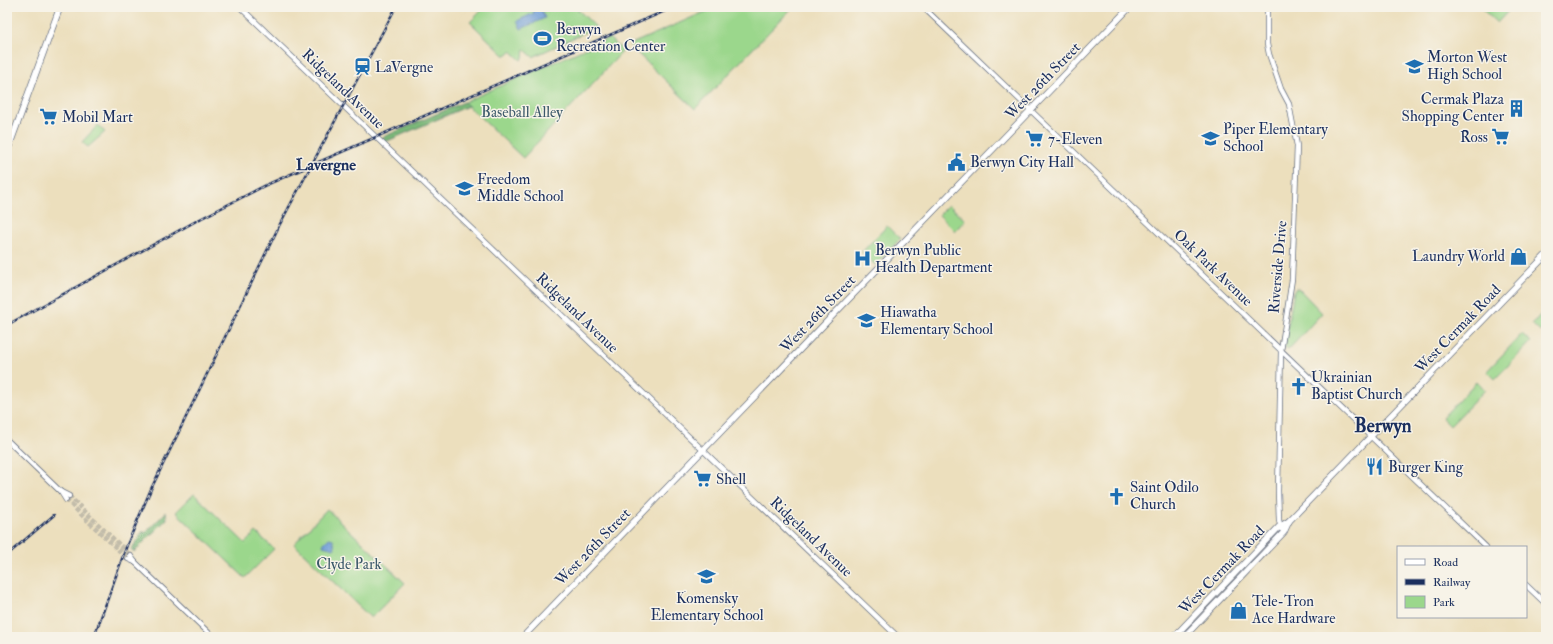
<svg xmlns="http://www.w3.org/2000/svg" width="1553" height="644" font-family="'IM FELL Double Pica',serif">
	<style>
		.green { fill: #9bd78c; stroke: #5b8375 }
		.forest { fill: #7cb878; stroke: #4c746b }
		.water { fill: #6d9cd6; stroke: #44669a }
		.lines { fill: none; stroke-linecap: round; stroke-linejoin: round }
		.minor-tunnel { stroke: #c2bcaa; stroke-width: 4.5; stroke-dasharray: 4.5 2; stroke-linecap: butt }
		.minor-casing { stroke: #646d7f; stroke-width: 6 }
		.major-casing { stroke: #646d7f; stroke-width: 7 }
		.minor { stroke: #fff; stroke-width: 4.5 }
		.major { stroke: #fff; stroke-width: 5.5 }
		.rail-casing { stroke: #1b2f5e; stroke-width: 2.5 }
		.rail { stroke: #f7f3e8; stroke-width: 1; stroke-dasharray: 3; stroke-linecap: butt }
		.labels { text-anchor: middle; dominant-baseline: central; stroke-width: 3; stroke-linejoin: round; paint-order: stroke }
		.poi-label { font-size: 15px; fill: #1b2f5e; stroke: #f7f3e8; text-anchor: start }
		.street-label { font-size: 15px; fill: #1b2f5e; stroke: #f7f3e8 }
		.park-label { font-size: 15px; fill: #3b596a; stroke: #f7f3e8 }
		.neighbourhood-label { font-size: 16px; font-weight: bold; fill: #1b2f5e; stroke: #f7f3e8 }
		.district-label { font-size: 19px; font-weight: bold; fill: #1b2f5e; stroke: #f7f3e8 }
	</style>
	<rect width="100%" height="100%" fill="#f7f3e8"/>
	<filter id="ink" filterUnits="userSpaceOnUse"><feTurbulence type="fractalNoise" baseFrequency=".025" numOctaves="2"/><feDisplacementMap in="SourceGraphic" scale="8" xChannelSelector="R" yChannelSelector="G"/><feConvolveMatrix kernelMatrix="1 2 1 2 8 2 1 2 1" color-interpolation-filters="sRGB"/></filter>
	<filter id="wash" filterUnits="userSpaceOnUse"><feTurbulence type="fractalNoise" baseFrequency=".012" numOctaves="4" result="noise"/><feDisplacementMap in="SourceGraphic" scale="16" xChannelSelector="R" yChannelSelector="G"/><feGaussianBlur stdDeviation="0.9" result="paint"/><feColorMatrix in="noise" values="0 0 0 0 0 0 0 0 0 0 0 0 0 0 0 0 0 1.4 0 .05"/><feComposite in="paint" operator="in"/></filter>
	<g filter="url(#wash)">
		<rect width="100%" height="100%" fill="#ecdfbd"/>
		<!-- green -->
		<g class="green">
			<path d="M483 7H575L596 27 533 57 524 49 523 58 521 60 511 51 506 55H504L470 22 482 10Z"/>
			<path d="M716 7H793L695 109 629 45Z"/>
			<path d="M1480 7H1512L1497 23Z"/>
			<path d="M609 38 623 51 523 158 464 102Z"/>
			<path d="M98 125 105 132 88 147 82 142Z"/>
			<path d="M949 205 965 220 955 231 939 215Z"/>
			<path d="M887 226 900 239 875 265 862 252Z"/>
			<path d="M1296 288 1299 289 1322 313 1291 347 1287 349 1285 347 1286 336 1294 291Z"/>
			<path d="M1546 309V326L1540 332 1532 324Z"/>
			<path d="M1522 334 1531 342 1495 379 1487 371Z"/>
			<path d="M1477 381 1485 390 1450 426 1442 418Z"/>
			<path d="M194 494 245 543 256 532 274 549 245 578 176 512Z"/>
			<path d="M327 509 405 583 371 618 294 544Z"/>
		</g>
		<!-- forest -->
		<g class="forest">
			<path d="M464 102 468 106 385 142 381 138Z"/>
			<path d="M166 512 167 519 134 552 131 550 143 531 145 533Z"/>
		</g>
		<!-- water -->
		<g class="water">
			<path d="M532 7H540L545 18 521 29 517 21 534 13Z"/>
			<path d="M329 538 333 539 335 547 334 549 323 546 324 543Z"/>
		</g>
	</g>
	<g filter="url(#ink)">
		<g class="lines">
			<!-- minor-tunnel -->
			<g class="minor-tunnel">
				<path d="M69 496 130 555"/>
				<path d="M66 500 128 559"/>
			</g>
			<defs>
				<g id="minor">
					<path d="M240 7 898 637"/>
					<path d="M923 7 1486 547"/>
					<path d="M1267 7V44L1269 54 1281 89 1289 104 1297 146 1292 279 1281 351 1278 491 1279 520 1281 529"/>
					<path d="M7 440 61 492 66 500"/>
					<path d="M61 492 69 496"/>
					<path d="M130 555 135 562"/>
					<path d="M128 559 135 562 213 637"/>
					<path d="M1526 585 1546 604"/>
				</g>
				<g id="major">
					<path d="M7 152 60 7"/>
					<path d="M523 637 1130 7"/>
					<path d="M1174 637 1279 527 1289 521 1546 255"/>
					<path d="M1184 637 1284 532 1289 521"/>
				</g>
			</defs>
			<!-- minor casing -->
			<use href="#minor" class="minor-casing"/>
			<!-- major casing -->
			<use href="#major" class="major-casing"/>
			<!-- minor -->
			<use href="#minor" class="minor"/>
			<!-- major -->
			<use href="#major" class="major"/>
			<defs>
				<g id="rail">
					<path d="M7 325 198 220 266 185 674 7"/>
					<path d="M7 555 54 515"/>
					<path d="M94 637 127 545 151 489 280 224 396 7"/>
				</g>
			</defs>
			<!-- rail casing -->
			<use href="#rail" class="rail-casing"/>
			<!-- rail -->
			<use href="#rail" class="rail"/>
		</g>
	</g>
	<!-- icons -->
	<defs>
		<symbol id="stadium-bare" viewBox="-9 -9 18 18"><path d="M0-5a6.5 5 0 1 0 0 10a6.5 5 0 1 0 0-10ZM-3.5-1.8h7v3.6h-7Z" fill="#1f6fb2" stroke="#f7f3e8" stroke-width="2.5" paint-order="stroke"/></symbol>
		<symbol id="school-bare" viewBox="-9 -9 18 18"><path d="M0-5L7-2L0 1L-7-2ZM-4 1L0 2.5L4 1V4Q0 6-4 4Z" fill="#1f6fb2" stroke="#f7f3e8" stroke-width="2.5" paint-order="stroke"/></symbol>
		<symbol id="station-bare" viewBox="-9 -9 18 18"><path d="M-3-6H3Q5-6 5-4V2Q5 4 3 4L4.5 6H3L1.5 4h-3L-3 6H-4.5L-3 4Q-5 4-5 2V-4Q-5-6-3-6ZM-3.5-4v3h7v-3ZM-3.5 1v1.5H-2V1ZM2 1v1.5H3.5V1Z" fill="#1f6fb2" stroke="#f7f3e8" stroke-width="2.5" paint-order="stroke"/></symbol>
		<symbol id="building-bare" viewBox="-9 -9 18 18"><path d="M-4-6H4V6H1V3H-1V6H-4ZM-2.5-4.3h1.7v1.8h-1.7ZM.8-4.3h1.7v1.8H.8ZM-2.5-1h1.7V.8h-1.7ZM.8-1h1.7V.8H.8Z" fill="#1f6fb2" stroke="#f7f3e8" stroke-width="2.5" paint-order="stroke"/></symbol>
		<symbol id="supermarket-bare" viewBox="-9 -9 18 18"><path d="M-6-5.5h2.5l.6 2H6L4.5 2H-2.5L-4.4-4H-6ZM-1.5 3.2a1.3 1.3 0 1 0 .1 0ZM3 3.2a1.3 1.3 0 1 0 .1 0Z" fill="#1f6fb2" stroke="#f7f3e8" stroke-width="2.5" paint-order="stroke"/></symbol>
		<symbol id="civic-bare" viewBox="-9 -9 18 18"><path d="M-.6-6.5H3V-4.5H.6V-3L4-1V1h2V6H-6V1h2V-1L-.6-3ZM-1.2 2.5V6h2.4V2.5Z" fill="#1f6fb2" stroke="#f7f3e8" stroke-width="2.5" paint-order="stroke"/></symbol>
		<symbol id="shop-bare" viewBox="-9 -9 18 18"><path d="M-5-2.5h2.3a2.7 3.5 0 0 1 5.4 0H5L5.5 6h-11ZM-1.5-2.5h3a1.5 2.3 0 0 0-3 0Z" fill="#1f6fb2" stroke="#f7f3e8" stroke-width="2.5" paint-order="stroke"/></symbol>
		<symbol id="hospital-bare" viewBox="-9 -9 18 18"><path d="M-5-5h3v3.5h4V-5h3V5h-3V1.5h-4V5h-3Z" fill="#1f6fb2" stroke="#f7f3e8" stroke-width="2.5" paint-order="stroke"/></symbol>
		<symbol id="church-bare" viewBox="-9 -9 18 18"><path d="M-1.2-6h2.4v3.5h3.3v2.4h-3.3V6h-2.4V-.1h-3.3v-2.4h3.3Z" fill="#1f6fb2" stroke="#f7f3e8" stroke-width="2.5" paint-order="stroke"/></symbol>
		<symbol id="restaurant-bare" viewBox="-9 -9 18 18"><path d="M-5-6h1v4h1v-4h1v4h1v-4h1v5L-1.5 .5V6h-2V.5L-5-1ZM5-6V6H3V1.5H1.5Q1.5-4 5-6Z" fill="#1f6fb2" stroke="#f7f3e8" stroke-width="2.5" paint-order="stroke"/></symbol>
	</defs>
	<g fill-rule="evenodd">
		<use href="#stadium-bare" x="530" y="26" width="25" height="25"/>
		<use href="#school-bare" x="1402" y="54" width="25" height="25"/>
		<use href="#station-bare" x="350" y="54" width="25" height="25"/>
		<use href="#building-bare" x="1504" y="96" width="25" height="25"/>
		<use href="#supermarket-bare" x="36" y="104" width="25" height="25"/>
		<use href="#supermarket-bare" x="1488" y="124" width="25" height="25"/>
		<use href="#school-bare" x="1198" y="126" width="25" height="25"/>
		<use href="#supermarket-bare" x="1022" y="126" width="25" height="25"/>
		<use href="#civic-bare" x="944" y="150" width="25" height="25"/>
		<use href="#school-bare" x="452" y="176" width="25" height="25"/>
		<use href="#shop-bare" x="1506" y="244" width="25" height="25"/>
		<use href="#hospital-bare" x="850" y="246" width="25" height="25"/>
		<use href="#school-bare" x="854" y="308" width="25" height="25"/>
		<use href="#church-bare" x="1286" y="374" width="25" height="25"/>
		<use href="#restaurant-bare" x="1362" y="454" width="25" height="25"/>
		<use href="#supermarket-bare" x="690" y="466" width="25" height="25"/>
		<use href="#church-bare" x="1104" y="484" width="25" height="25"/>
		<use href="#school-bare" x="694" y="564" width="25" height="25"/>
		<use href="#shop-bare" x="1226" y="598" width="25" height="25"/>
	</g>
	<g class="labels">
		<!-- poi labels -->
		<g class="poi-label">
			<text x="556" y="29">Berwyn<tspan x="556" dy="17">Recreation Center</tspan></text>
			<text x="1427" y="57">Morton West<tspan x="1427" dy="17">High School</tspan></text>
			<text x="375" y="67">LaVergne</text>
			<text x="1504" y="99" text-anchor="end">Cermak Plaza<tspan x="1504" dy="17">Shopping Center</tspan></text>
			<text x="62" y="117">Mobil Mart</text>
			<text x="1223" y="129">Piper Elementary<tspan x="1223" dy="17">School</tspan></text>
			<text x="1488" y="137" text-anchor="end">Ross</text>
			<text x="1048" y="139">7-Eleven</text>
			<text x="970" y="162">Berwyn City Hall</text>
			<text x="477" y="179">Freedom<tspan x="477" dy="17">Middle School</tspan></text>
			<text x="875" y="250">Berwyn Public<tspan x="875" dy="17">Health Department</tspan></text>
			<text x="1505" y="256" text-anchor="end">Laundry World</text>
			<text x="880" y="312">Hiawatha<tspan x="880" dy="17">Elementary School</tspan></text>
			<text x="1311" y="377">Ukrainian<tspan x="1311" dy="17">Baptist Church</tspan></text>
			<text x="1388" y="467">Burger King</text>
			<text x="716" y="479">Shell</text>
			<text x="1130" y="487">Saint Odilo<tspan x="1130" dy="17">Church</tspan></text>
			<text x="707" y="598" text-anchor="middle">Komensky<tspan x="707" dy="17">Elementary School</tspan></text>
			<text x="1252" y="601">Tele-Tron<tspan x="1252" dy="17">Ace Hardware</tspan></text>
		</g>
		<!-- street labels -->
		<g class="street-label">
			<text transform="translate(1043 81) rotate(-46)">West 26th Street</text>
			<text transform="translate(343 89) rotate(44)">Ridgeland Avenue</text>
			<text transform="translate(1278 267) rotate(-85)">Riverside Drive</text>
			<text transform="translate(1213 268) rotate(44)">Oak Park Avenue</text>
			<text transform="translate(577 313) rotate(44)">Ridgeland Avenue</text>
			<text transform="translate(818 314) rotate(-46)">West 26th Street</text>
			<text transform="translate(1458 329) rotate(-46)">West Cermak Road</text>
			<text transform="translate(811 537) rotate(44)">Ridgeland Avenue</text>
			<text transform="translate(593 547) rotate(-46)">West 26th Street</text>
			<text transform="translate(1222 570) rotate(-46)">West Cermak Road</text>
		</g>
		<!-- park labels -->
		<g class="park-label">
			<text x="522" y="112">Baseball Alley</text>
			<text x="349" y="564">Clyde Park</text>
		</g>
		<!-- neighbourhood labels -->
		<g class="neighbourhood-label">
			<text x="326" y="165">Lavergne</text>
		</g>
		<!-- district labels -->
		<g class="district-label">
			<text x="1383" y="426">Berwyn</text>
		</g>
	</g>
	<!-- margin -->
	<rect width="1553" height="644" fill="none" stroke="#f7f3e8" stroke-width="24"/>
	<!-- legend -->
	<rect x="1397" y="546" width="130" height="72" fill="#f7f3e8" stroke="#9fa5b1"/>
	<rect x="1405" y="559" width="20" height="6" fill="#ffffff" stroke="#9fa5b1"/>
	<text x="1433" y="566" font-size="12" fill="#1b2f5e">Road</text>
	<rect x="1405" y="579" width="20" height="6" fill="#1b2f5e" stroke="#9fa5b1"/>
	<text x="1433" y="586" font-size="12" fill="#1b2f5e">Railway</text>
	<rect x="1405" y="596" width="20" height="12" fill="#9bd78c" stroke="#9fa5b1"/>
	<text x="1433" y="606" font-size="12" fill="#1b2f5e">Park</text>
</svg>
